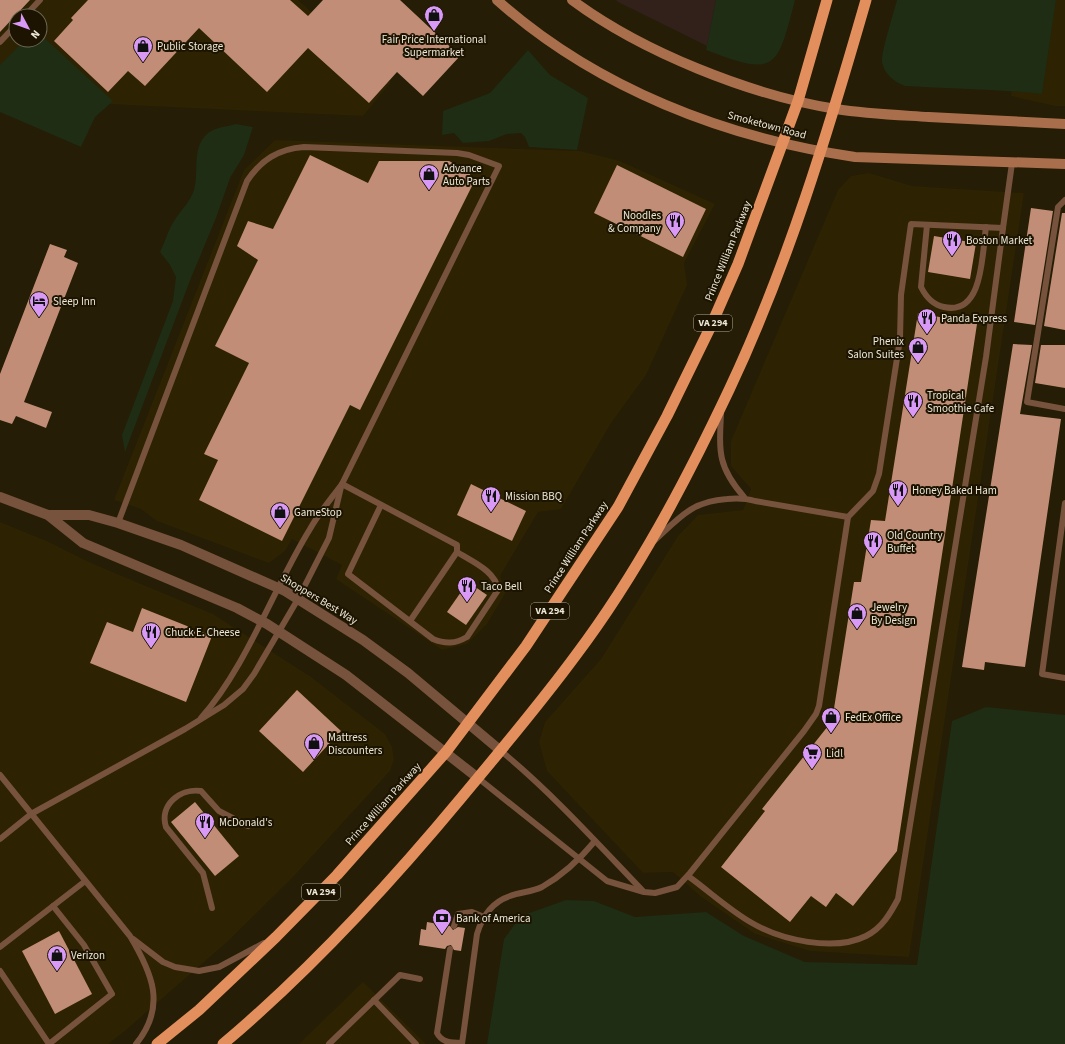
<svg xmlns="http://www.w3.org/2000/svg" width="1065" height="1044" font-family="'Source Sans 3',sans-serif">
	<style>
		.built { fill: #2d2201; fill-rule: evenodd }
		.education { fill: #32201a }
		.green { fill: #1e2d13 }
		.building { fill: #c18d76 }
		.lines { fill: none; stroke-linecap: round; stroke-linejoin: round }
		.service { stroke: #77523d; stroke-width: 6 }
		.tertiary { stroke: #77523d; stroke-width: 10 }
		.secondary { stroke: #a96e4c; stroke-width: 10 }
		.trunk { stroke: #e38e5d; stroke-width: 11 }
		.labels { text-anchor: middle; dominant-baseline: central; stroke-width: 4; stroke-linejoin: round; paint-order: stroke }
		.shield { fill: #1c1400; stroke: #ada796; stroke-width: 1 }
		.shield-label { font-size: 10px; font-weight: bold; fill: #ebe6d7 }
		.poi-label { font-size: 11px; fill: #ebe6d7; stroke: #1c1400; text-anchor: start }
		.street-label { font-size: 11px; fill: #ebe6d7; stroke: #1c1400 }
	</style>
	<rect width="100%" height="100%" fill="#251d05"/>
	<!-- built -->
	<g class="built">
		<path d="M0 0H298L391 82 363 116 0 99ZM16 16H40V40H16Z"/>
		<path d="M1023 0H1065V106H1055L1011 96Z"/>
		<path d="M275 140 580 151 620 161 715 204 684 263 687 285 646 375 611 423 561 509 538 512 500 576 506 592 487 624 467 644 442 650 336 579 342 565 292 539 285 551 269 563 157 521 141 509 114 500 244 170Z"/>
		<path d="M869 173 912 186 1024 193 909 957 810 951 755 934 700 896 673 872 643 873 547 771 539 742 545 722 601 659 678 536 698 515 743 510 751 489 731 466V441L838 190 851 176Z"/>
		<path d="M0 522 49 542 91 563 213 614 311 677 385 734 392 747 394 760 390 771 294 876 227 942 126 1030 108 1044H0Z"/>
		<path d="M363 982 426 1044H299Z"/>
	</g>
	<!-- education -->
	<path class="education" d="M616 0H716L707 46 618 2Z"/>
	<!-- green -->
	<g class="green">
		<path d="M716 0H795C777 70 776 77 706 50Z"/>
		<path d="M897 0H1056L1042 94C997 89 951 89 905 86 894 82 884 74 882 62 881 52 894 12 897 0Z"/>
		<path d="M40 34 113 101 95 117 81 147 0 112V65L25 40H40Z"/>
		<path d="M528 50 550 75 588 98 577 150 529 147 525 137 521 133 507 134 489 141 463 143 454 133 442 135 443 111 490 93Z"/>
		<path d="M236 124 253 127 244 155 230 178 216 218 191 278 125 452 122 435 173 301 176 277 170 265 160 252C165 242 168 230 174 221 181 210 190 202 194 190 199 173 192 150 205 136 213 127 225 127 236 124Z"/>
		<path d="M986 707 1065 715V1044H487L504 939 521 916 566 900 594 901 635 917 706 912 744 936 805 962 917 965 952 721Z"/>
	</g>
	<!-- building -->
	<g class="building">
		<path d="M0 0H30L0 32Z"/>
		<path d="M88 0H290L308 16 323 0H400L460 56 423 96 397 72 369 103 308 48 267 92 199 28 145 86 128 71 108 92 54 41 73 20 71 18Z"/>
		<path d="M310 155 368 183 379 161H449L469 171 473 184 360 410 350 405 282 541 199 500 218 460 204 454 249 363 215 346 258 260 237 246 248 221 273 229Z"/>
		<path d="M617 165 706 209 683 257 594 213Z"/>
		<path d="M1031 208 1053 211 1035 325 1014 322Z"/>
		<path d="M1062 213H1065V330L1044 326Z"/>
		<path d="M934 236 976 243 970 279 928 272Z"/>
		<path d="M50 244 67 250 64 257 78 263 24 402 52 412 46 428 16 416 12 424 0 420V374Z"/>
		<path d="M918 313 977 324 897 851 853 906 836 893 826 907 811 896 790 922 721 867 765 811 762 809 832 721 854 582H861L871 520 885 521Z"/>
		<path d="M1013 344 1032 345 1020 414 1061 419 1025 667 985 662 984 670 962 667Z"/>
		<path d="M1041 345H1065V388L1035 383Z"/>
		<path d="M471 484 526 511 512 541 457 515Z"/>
		<path d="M468 582 487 595 466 625 447 612Z"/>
		<path d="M142 608 212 636 186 702 90 663 107 622 133 632Z"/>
		<path d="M297 690 341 731 303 772 259 731Z"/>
		<path d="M195 802 239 856 215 876 171 822Z"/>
		<path d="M427 922 450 926 453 930 458 927 465 928 461 951 454 950 451 945 447 946 445 949 419 945 421 929 426 930Z"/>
		<path d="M59 931 92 994 55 1014 22 951Z"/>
	</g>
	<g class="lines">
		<!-- service -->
		<g class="service">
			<path d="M25 16 40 0"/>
			<path d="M0 42 16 25"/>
			<path d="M1065 200 1058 207 1027 402 1065 409"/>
			<path d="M927 225 921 287C926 297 933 305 944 307 984 316 982 252 986 227"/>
			<path d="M721 414C719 453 718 467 744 497"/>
			<path d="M342 484 457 545V552L410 621"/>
			<path d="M1065 503 1042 674 1065 678"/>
			<path d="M381 505 348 574 433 639C445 644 455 644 467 637L498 590C496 571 471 561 457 552"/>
			<path d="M118 523 247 181C261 160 278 149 304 147L457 153 469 155 499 166 342 484C331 499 319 513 310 529 273 589 247 666 201 718"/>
			<path d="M654 541C679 518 692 501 727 499 738 498 745 498 755 501L848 517"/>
			<path d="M501 751C552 793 597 843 643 891"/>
			<path d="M0 775 130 936C152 973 167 1006 136 1044"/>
			<path d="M478 778 607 881 644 892 655 893 677 887 690 873 804 731 816 714 819 706 848 517 873 491 879 474 900 339 901 295 911 224 1003 228 1012 163"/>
			<path d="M0 839 31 814 185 729 224 705 243 689 254 674 298 599 329 538 341 487"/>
			<path d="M688 876C709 891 729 910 752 923 781 940 834 952 866 936 882 928 890 914 898 899L986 357 1003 228"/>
			<path d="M212 908 203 873 166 827C159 805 180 788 201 791L219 811 248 826"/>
			<path d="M454 926 458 914 472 912 484 917"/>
			<path d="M133 939 163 962 175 967 199 971 219 967 264 943"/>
			<path d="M0 947 84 882"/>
			<path d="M450 949 437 1033C442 1043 452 1043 462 1043"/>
			<path d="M0 971 49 1044 112 994 84 945 53 906"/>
			<path d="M374 1000 416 1044"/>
			<path d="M329 1044 400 975 420 979"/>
			<path d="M462 1044 477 934C482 917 492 902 510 896 520 892 532 892 542 887 563 875 580 859 595 841"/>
		</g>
		<!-- tertiary -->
		<g class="tertiary">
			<path d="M0 497 48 515 83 543 237 608 267 624 346 675 478 778"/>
			<path d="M48 515H89L118 523 181 545 285 591 363 640 408 673 501 751"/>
		</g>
		<!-- secondary -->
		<g class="secondary">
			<path d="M497 0C596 88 725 138 855 157L1065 164"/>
			<path d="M572 0C642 52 750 95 836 109 867 114 898 115 929 117 974 119 1020 122 1065 124"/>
		</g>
		<!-- trunk -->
		<g class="trunk">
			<path d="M157 1044 199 1010 276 937 337 875 446 752 526 646 618 507 667 416 710 328 738 264 798 101 827 0"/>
			<path d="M223 1044C311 970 389 885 462 797 501 750 540 704 576 655 637 574 686 481 729 390 788 265 828 132 866 0"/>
		</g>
	</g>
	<!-- icons -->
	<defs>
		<symbol id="shop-pin" viewBox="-11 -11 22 30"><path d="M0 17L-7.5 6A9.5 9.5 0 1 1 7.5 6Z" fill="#d99af7" stroke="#1c1400"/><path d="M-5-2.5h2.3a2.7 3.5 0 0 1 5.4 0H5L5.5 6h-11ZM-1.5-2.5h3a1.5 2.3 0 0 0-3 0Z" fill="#111"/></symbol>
		<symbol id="restaurant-pin" viewBox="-11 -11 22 30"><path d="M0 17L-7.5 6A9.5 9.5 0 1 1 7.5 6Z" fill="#d99af7" stroke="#1c1400"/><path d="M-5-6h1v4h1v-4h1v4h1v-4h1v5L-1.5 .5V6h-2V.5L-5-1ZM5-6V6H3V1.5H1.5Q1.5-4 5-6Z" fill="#111"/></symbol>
		<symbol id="hotel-pin" viewBox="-11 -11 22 30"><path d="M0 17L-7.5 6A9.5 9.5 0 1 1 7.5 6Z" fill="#d99af7" stroke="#1c1400"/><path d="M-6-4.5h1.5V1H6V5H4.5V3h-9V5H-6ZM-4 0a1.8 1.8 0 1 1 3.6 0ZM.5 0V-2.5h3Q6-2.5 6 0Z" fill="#111"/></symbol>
		<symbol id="supermarket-pin" viewBox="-11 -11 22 30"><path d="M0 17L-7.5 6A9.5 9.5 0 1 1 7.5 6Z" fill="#d99af7" stroke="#1c1400"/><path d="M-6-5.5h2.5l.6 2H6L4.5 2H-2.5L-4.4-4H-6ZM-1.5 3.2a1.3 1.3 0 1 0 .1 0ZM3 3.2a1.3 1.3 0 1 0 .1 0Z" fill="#111"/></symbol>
		<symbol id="bank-pin" viewBox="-11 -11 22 30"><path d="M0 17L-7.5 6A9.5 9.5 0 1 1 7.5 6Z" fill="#d99af7" stroke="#1c1400"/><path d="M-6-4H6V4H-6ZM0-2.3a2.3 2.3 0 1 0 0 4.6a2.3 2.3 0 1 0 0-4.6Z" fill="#111"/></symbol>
	</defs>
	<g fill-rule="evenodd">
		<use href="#shop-pin" x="423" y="4" width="22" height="30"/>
		<use href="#shop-pin" x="132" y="35" width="22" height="30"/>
		<use href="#shop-pin" x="418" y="163" width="22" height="30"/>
		<use href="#restaurant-pin" x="664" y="210" width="22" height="30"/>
		<use href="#restaurant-pin" x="941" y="229" width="22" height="30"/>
		<use href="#hotel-pin" x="28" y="290" width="22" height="30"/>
		<use href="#restaurant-pin" x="916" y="307" width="22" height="30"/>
		<use href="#shop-pin" x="907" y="336" width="22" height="30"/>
		<use href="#restaurant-pin" x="902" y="390" width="22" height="30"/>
		<use href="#restaurant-pin" x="887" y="479" width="22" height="30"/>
		<use href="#restaurant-pin" x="480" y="485" width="22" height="30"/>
		<use href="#shop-pin" x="269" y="501" width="22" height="30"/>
		<use href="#restaurant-pin" x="862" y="530" width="22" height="30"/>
		<use href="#restaurant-pin" x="456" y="575" width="22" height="30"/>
		<use href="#shop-pin" x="846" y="602" width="22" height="30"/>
		<use href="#restaurant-pin" x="140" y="621" width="22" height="30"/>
		<use href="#shop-pin" x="820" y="706" width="22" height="30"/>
		<use href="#shop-pin" x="303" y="732" width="22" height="30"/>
		<use href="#supermarket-pin" x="801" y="742" width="22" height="30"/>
		<use href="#restaurant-pin" x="194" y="811" width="22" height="30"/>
		<use href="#bank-pin" x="431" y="907" width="22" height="30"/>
		<use href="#shop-pin" x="46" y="944" width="22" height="30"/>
	</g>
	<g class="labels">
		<!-- shield labels -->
		<g class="shield">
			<rect x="694" y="315" width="38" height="16" rx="3"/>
			<rect x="531" y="603" width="38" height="16" rx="3"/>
			<rect x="302" y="884" width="38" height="16" rx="3"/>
		</g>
		<g class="shield-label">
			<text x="713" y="323">VA 294</text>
			<text x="550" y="611">VA 294</text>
			<text x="321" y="892">VA 294</text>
		</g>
		<!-- poi labels -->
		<g class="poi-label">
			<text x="434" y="39" text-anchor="middle">Fair Price International<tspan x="434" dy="13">Supermarket</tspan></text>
			<text x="157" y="46">Public Storage</text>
			<text x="443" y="168">Advance<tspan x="443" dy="13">Auto Parts</tspan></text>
			<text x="661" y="215" text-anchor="end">Noodles<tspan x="661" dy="13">&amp; Company</tspan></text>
			<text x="966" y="240">Boston Market</text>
			<text x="53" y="301">Sleep Inn</text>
			<text x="941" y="318">Panda Express</text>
			<text x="904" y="341" text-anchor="end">Phenix<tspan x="904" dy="13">Salon Suites</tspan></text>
			<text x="927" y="395">Tropical<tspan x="927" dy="13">Smoothie Cafe</tspan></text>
			<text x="912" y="490">Honey Baked Ham</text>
			<text x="505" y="496">Mission BBQ</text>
			<text x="294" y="512">GameStop</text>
			<text x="887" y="535">Old Country<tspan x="887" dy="13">Buffet</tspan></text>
			<text x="481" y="586">Taco Bell</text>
			<text x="871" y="607">Jewelry<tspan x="871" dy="13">By Design</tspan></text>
			<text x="165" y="632">Chuck E. Cheese</text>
			<text x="845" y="717">FedEx Office</text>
			<text x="328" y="737">Mattress<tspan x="328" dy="13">Discounters</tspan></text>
			<text x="826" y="753">Lidl</text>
			<text x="219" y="822">McDonald's</text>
			<text x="456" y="918">Bank of America</text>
			<text x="71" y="955">Verizon</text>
		</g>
		<!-- street labels -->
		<g class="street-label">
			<text transform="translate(767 125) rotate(15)">Smoketown Road</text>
			<text transform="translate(728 251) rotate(-68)">Prince William Parkway</text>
			<text transform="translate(576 547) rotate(-57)">Prince William Parkway</text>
			<text transform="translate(319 599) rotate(31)">Shoppers Best Way</text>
			<text transform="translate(383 804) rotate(-48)">Prince William Parkway</text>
		</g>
	</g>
	<!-- north arrow -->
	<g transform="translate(28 28) rotate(131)"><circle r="19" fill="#1c1400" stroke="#6f6856"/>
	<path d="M0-3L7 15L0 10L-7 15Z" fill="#d99af7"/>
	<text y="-6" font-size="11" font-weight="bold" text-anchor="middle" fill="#ebe6d7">N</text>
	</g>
</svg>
